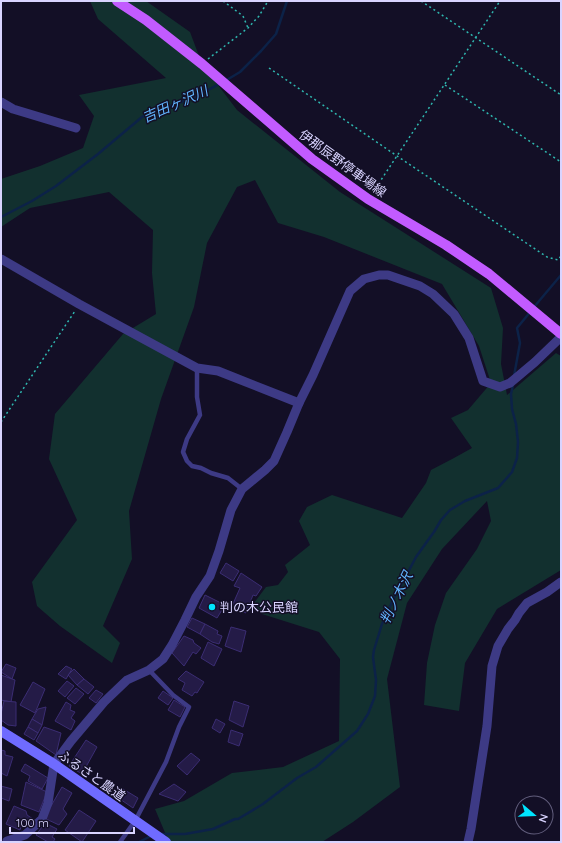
<svg xmlns="http://www.w3.org/2000/svg" width="562" height="843" font-family="Quicksand,'Noto Sans JP',sans-serif">
	<style>
		.green { fill: #12302f }
		.lines { fill: none; stroke-linecap: round; stroke-linejoin: round }
		.stream { stroke: #0c2248; stroke-width: 2.5 }
		.building { fill: #241b47; stroke: #3b2d73 }
		.path { stroke: #2fb8b0; stroke-width: 1.5; stroke-dasharray: 2 3; stroke-linecap: butt }
		.lane { stroke: #3d3a85; stroke-width: 4.5 }
		.street { stroke: #3d3a85; stroke-width: 9 }
		.secondary { stroke: #6f6bff; stroke-width: 10 }
		.primary { stroke: #c25bff; stroke-width: 10 }
		.poi-dot { fill: #00e5ff; stroke: #130f26; stroke-width: 1.5 }
		.labels { text-anchor: middle; dominant-baseline: central; stroke-width: 3; stroke-linejoin: round; paint-order: stroke }
		.street-label { font-size: 13px; fill: #d9d4ff; stroke: #130f26 }
		.poi-label { font-size: 13px; fill: #d9d4ff; stroke: #130f26; text-anchor: start }
		.water-label { font-size: 14px; font-style: italic; fill: #62b6ff; stroke: #130f26 }
	</style>
	<rect width="100%" height="100%" fill="#130f26"/>
	<!-- green -->
	<path class="green" d="M90 1H146L190 32 202 64 237 110 340 192 491 288 503 328 501 364 507 395 556 353 561 356V570L497 609 465 663 459 711 424 705 427 663 435 625 446 593 477 549 491 521 487 501 442 549 407 603 387 679 400 787 353 822 322 842H169L155 809 184 801 232 773 283 767 339 741 340 659 319 632 262 614 254 603 266 587 278 585 288 572 285 565 310 545 299 521 307 507 332 495 402 518 426 483 431 470 454 458 472 448 451 418 468 410 491 383 479 346 442 284 324 237 278 223 255 180 237 187 207 243 194 307 161 399 129 511 132 559 103 626 120 643 112 663 60 626 37 606 32 582 77 520 49 459 55 414 123 334 156 314 152 273 153 230 109 192 30 208 1 227V179L40 166 83 148 94 116 79 95 166 78 98 19Z"/>
	<g class="lines">
		<!-- stream -->
		<g class="stream">
			<path d="M225 81 240 72 261 51 276 34 287 1"/>
			<path d="M1 217 32 201 56 186 98 154 142 117 197 96 221 83"/>
			<path d="M534 307 561 275"/>
			<path d="M514 376 520 343 517 328 531 311"/>
			<path d="M160 834H185L213 829 235 819H238L263 804 297 778 316 767 357 731 368 714 375 696 376 680 373 657 374 650 382 624 393 600 405 578 416 557 431 536 434 532 441 520 450 510 465 501 498 488 512 472 517 458 518 442 516 424 512 409 511 394 513 385"/>
			<path d="M139 842 151 836"/>
		</g>
	</g>
	<!-- building -->
	<g class="building">
		<path d="M226 563 239 571 233 581 220 573Z"/>
		<path d="M241 573 262 587 256 596 253 595 246 613 232 606 240 588 234 586Z"/>
		<path d="M205 595 225 605 217 618 199 608Z"/>
		<path d="M192 618 205 624 200 634 187 627Z"/>
		<path d="M205 624 218 631 217 634 222 636 219 644 212 642 200 634Z"/>
		<path d="M231 627 246 631 241 652 225 646Z"/>
		<path d="M184 636 193 640 194 643 201 648 196 654 193 652 184 666 172 653Z"/>
		<path d="M208 642 222 649 214 666 201 658Z"/>
		<path d="M6 664 16 668 12 679 1 672Z"/>
		<path d="M66 666 72 669 66 679 58 674Z"/>
		<path d="M74 669 84 679 77 685 68 675Z"/>
		<path d="M186 671 204 682 197 693 195 692 192 696 182 690 185 683 178 679Z"/>
		<path d="M1 675 15 680 11 702 1 700Z"/>
		<path d="M84 679 94 687 88 694 77 685Z"/>
		<path d="M67 681 74 686 65 697 58 691Z"/>
		<path d="M33 682 45 689 35 713 20 705Z"/>
		<path d="M76 688 84 694 75 704 67 698Z"/>
		<path d="M96 690 103 694 96 703 89 698Z"/>
		<path d="M163 691 173 698 168 705 158 698Z"/>
		<path d="M174 700 185 707 180 717 168 710Z"/>
		<path d="M4 701 16 702V726L8 725 1 720V714Z"/>
		<path d="M234 701 249 706 243 727 229 720Z"/>
		<path d="M66 702 71 705 70 710 75 712 71 718 75 721 71 730 55 721Z"/>
		<path d="M46 707 42 725 32 719 38 709Z"/>
		<path d="M32 719 42 725 38 733 28 727Z"/>
		<path d="M216 719 225 724 220 733 212 728Z"/>
		<path d="M28 727 38 733 34 740 24 734Z"/>
		<path d="M44 727 61 733 56 755 36 741Z"/>
		<path d="M231 730 243 734 239 746 228 742Z"/>
		<path d="M86 740 97 747 82 774 69 766Z"/>
		<path d="M1 750 5 751V755L13 757 7 776 1 773Z"/>
		<path d="M191 753 200 760 187 775 177 766Z"/>
		<path d="M25 764 48 778 42 789 28 781 30 776 21 771Z"/>
		<path d="M26 782 47 792 39 812 21 805Z"/>
		<path d="M174 784 186 792 178 801 159 794Z"/>
		<path d="M1 786 12 789 9 801 1 798Z"/>
		<path d="M62 787 72 793 63 809 67 814 59 825 44 818Z"/>
		<path d="M123 789 138 798 133 808 117 797Z"/>
		<path d="M14 806 26 811 27 815 36 821 31 826 29 823 23 821 20 830 6 824Z"/>
		<path d="M79 810 96 821 82 842 65 830Z"/>
		<path d="M45 823 57 829 52 837 55 839 53 842H48L36 835Z"/>
	</g>
	<g class="lines">
		<!-- path -->
		<g class="path">
			<path d="M223 1 243 16 248 28"/>
			<path d="M421 1 561 95"/>
			<path d="M208 59 248 28 259 16 268 1"/>
			<path d="M269 68 397 156 547 257 558 260 561 256"/>
			<path d="M445 85 561 162"/>
			<path d="M373 192 500 1"/>
			<path d="M1 422 75 311"/>
		</g>
		<!-- lane -->
		<g class="lane">
			<path d="M197 368V397L200 415 187 439 183 452 187 461 192 466 201 468 211 473 228 478 242 489"/>
			<path d="M120 842 135 821 166 762 179 727 189 707 173 695 149 670"/>
		</g>
		<!-- street -->
		<g class="street">
			<path d="M1 102 13 109 76 128"/>
			<path d="M1 259 79 304 197 368 218 371 299 403"/>
			<path d="M7 842V841L25 835 42 819 48 803 54 764 71 741 104 702 127 680 149 670 163 659 172 645 185 620 196 597 210 576 219 551 231 510 242 489 265 470 274 461 287 432 299 403 313 375 350 291 364 279 379 275H388L420 286 433 294 454 314 469 338 483 381 500 387 510 383 535 362 561 337"/>
			<path d="M468 842 471 829 487 726 492 666 498 646 508 629 515 620 519 613 527 603 547 592 561 582"/>
		</g>
		<!-- secondary -->
		<path class="secondary" d="M1 731 54 764 166 842"/>
		<!-- primary -->
		<path class="primary" d="M117 1 146 20 202 64 312 159 368 199 446 245 489 274 561 334"/>
	</g>
	<!-- markers -->
	<circle class="poi-dot" cx="212" cy="607" r="4"/>
	<g class="labels">
		<!-- street labels -->
		<g class="street-label">
			<text transform="translate(343 163) rotate(36)">伊那辰野停車場線</text>
			<text transform="translate(92 775) rotate(35)">ふるさと農道</text>
		</g>
		<!-- poi labels -->
		<g class="poi-label">
			<text x="220" y="607">判の木公民館</text>
		</g>
		<!-- water labels -->
		<g class="water-label">
			<text transform="translate(175 104) rotate(-24)">吉田ヶ沢川</text>
			<text transform="translate(396 598) rotate(-64)">判ノ木沢</text>
		</g>
	</g>
	<!-- border -->
	<rect width="562" height="843" fill="none" stroke="#d9d4ff" stroke-width="4"/>
	<!-- north arrow -->
	<g transform="translate(534 815) rotate(109)"><circle r="19" fill="#130f26" stroke="#625e7d"/>
	<path d="M0-3L7 15L0 10L-7 15Z" fill="#00e5ff"/>
	<text y="-6" font-size="11" font-weight="bold" text-anchor="middle" fill="#d9d4ff">N</text>
	</g>
	<!-- scale -->
	<path d="M10 827v6h124v-6" fill="none" stroke="#d9d4ff" stroke-width="2"/>
	<text x="16" y="827" font-size="12" fill="#d9d4ff" stroke="#130f26" stroke-width="3" paint-order="stroke">100 m</text>
</svg>
